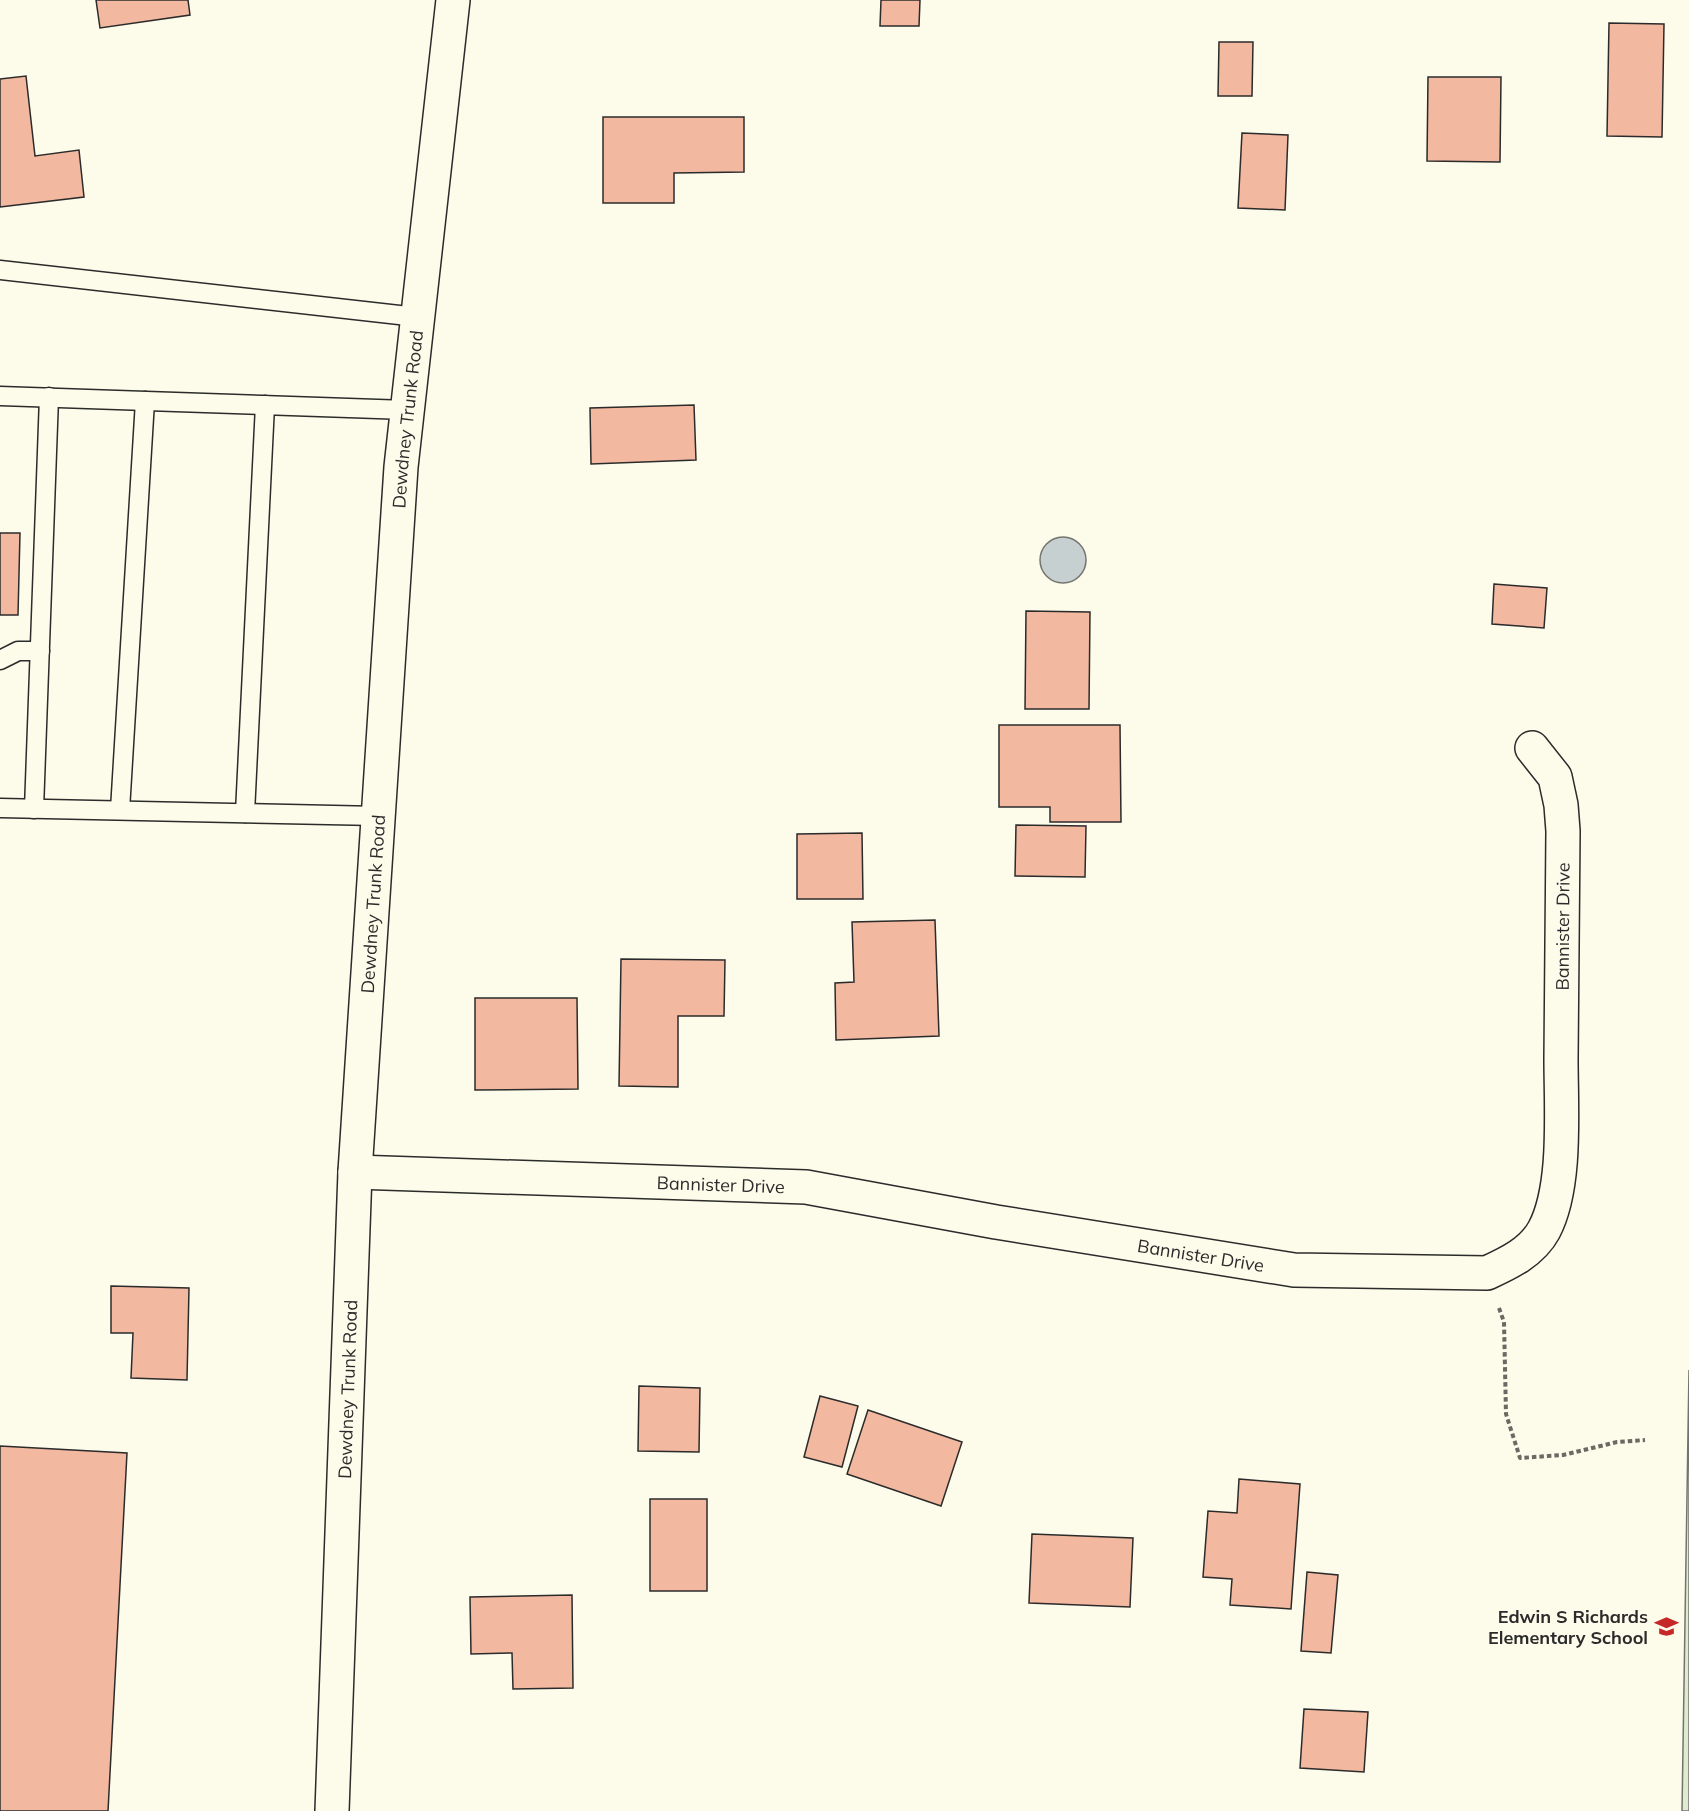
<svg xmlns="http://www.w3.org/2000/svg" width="1689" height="1811" font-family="Mulish,sans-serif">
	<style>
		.green { fill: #deebd1; stroke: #74746e; stroke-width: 1.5 }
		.water { fill: #c7d0d0; stroke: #74746e; stroke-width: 1.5 }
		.building { fill: #f2b8a0; stroke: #2b2b2b; stroke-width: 1.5 }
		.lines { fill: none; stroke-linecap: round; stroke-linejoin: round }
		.lane-casing { stroke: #2b2b2b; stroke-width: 21 }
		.street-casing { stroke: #2b2b2b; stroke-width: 36 }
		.secondary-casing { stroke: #2b2b2b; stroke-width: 36 }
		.path { stroke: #6a6964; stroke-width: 4; stroke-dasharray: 4.5 3; stroke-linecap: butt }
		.lane { stroke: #fdfbea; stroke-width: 18 }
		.street { stroke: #fdfbea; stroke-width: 33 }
		.secondary { stroke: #fdfbea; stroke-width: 33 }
		.labels { text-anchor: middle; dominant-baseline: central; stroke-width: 4.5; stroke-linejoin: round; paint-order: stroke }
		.street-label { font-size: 18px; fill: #2b2b2b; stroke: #fdfbea }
		.poi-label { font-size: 18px; font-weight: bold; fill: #2b2b2b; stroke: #fdfbea; text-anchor: end }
	</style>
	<rect width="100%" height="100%" fill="#fdfbea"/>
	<!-- green -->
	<path class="green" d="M1689 1370V1811H1682Z"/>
	<!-- water -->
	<circle class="water" cx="1063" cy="560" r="23"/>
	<!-- building -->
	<g class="building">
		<path d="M96 0H188L190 15 100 28Z"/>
		<path d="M881 0H920L919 26H880Z"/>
		<path d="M1609 23 1664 24 1662 137 1607 136Z"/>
		<path d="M1219 42H1253L1252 96H1218Z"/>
		<path d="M26 76 35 156 79 150 84 197 0 207V79Z"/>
		<path d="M1428 77H1501L1500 162 1427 161Z"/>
		<path d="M603 117H744V172L674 173V203H603Z"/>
		<path d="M1242 133 1288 135 1285 210 1238 208Z"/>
		<path d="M694 405 696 460 591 464 590 408Z"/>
		<path d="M0 533H20L18 615H0Z"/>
		<path d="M1494 584 1547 588 1544 628 1492 624Z"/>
		<path d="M1026 611 1090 612 1089 709H1025Z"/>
		<path d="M999 725H1120L1121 822H1050V807H999Z"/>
		<path d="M1016 825 1086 826 1085 877 1015 876Z"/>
		<path d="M862 833 863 899H797V834Z"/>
		<path d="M935 920 939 1036 836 1040 835 983 854 982 852 922Z"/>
		<path d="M621 959 725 960 724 1016H678V1087L619 1086Z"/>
		<path d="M475 998H577L578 1089 475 1090Z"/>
		<path d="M111 1286 189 1288 187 1380 131 1378 133 1333H111Z"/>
		<path d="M639 1386 700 1388 699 1452 638 1451Z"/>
		<path d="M820 1396 858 1406 842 1467 804 1457Z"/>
		<path d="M868 1410 962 1442 941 1506 847 1474Z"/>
		<path d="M0 1446 127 1453 108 1811H0Z"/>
		<path d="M1239 1479 1300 1484 1291 1609 1230 1605 1232 1579 1203 1577 1208 1511 1237 1513Z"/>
		<rect x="650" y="1499" width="57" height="92"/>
		<path d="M1032 1534 1133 1538 1130 1607 1029 1603Z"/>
		<path d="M1307 1572 1338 1575 1331 1653 1301 1651Z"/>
		<path d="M572 1595 573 1688 513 1689 512 1653 471 1654 470 1597Z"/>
		<path d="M1304 1709 1368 1712 1364 1772 1300 1768Z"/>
	</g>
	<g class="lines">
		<defs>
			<g id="lane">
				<path d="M0 270 417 317"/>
				<path d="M0 396 407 410"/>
				<path d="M0 660 18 651H40"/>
				<path d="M0 808 378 816"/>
				<path d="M34 809 49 397"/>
				<path d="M120 810 145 401"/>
				<path d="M245 813 265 405"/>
			</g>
			<g id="street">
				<path id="s1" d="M355 1172 806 1187 996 1222 1294 1270 1487 1273C1509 1263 1532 1252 1544 1230 1567 1187 1561 1109 1561 1059 1562 983 1562 907 1563 831L1561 805 1555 777 1532 748"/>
			</g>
			<g id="secondary">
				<path id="s2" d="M332 1811 355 1172 401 467 453 0"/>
			</g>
		</defs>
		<!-- lane casing -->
		<use href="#lane" class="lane-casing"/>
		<!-- street casing -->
		<use href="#street" class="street-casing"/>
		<!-- secondary casing -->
		<use href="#secondary" class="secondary-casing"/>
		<!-- path -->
		<path class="path" d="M1499 1308 1504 1322 1506 1414 1520 1458 1563 1455 1617 1442 1645 1440"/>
		<!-- lane -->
		<use href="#lane" class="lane"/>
		<!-- street -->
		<use href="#street" class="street"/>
		<!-- secondary -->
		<use href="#secondary" class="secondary"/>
	</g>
	<!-- icons -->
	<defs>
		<symbol id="school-bare" viewBox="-9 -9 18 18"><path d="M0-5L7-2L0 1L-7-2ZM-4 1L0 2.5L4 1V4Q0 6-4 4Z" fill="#c62828" stroke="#fdfbea" stroke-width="2.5" paint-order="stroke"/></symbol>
	</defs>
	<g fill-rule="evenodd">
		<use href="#school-bare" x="1650" y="1610" width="33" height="33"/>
	</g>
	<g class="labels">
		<!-- street labels -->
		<g class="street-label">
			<text stroke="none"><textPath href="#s2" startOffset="1394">Dewdney Trunk Road</textPath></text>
			<text stroke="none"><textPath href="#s2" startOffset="908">Dewdney Trunk Road</textPath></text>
			<text stroke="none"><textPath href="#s1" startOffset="1518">Bannister Drive</textPath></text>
			<text stroke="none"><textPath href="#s1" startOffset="366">Bannister Drive</textPath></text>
			<text stroke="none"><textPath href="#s1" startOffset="852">Bannister Drive</textPath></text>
			<text stroke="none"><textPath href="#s2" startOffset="422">Dewdney Trunk Road</textPath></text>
		</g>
		<!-- poi labels -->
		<g class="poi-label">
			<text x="1648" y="1616">Edwin S Richards<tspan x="1648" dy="21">Elementary School</tspan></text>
		</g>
	</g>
</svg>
